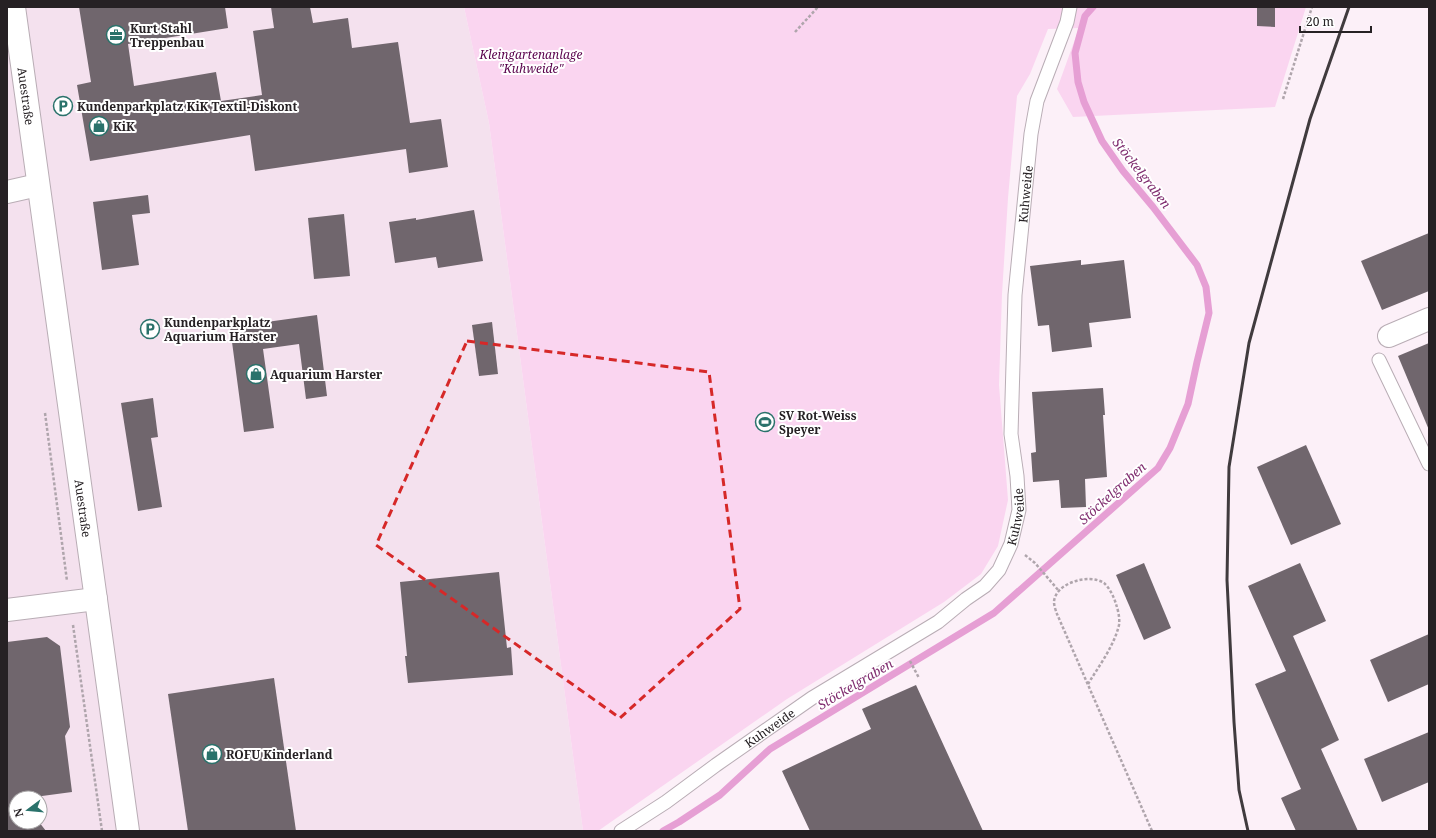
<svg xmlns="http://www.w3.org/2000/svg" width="1436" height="838" font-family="'Noto Serif',serif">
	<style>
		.built { fill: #f4e1ee; fill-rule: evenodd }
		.green { fill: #fad5f0 }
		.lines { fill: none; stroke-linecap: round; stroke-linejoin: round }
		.stream { stroke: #e69fd4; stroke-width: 7 }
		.building { fill: #70666d }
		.service-casing { stroke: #b9adb5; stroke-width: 15 }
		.minor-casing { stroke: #b9adb5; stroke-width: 24 }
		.tertiary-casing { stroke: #b9adb5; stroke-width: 24 }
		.path { stroke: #afa5ac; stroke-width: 2.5; stroke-dasharray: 3 2; stroke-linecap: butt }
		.service { stroke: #fff; stroke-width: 13 }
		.minor { stroke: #fff; stroke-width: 22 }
		.tertiary { stroke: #fff; stroke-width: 22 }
		.rail { stroke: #403b3e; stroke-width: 3 }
		.marked { fill: none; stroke: #d62828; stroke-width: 3; stroke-dasharray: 8 5; stroke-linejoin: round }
		.labels { text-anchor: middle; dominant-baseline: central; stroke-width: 4; stroke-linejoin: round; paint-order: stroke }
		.poi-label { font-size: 12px; font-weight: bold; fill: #262124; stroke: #fff; text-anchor: start }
		.park-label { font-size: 12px; font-style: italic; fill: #58014b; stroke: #fff }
		.street-label { font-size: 12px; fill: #262124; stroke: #fff }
		.water-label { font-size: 13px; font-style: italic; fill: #802e70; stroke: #fff }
	</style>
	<rect width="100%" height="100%" fill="#fcf0f8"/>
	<!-- built -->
	<path class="built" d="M7 7H464L489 123 583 831H7ZM16 798H40V822H16Z"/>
	<!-- green -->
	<path class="green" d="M464 7H1306L1275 107 1073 117 1057 89 1079 28 1048 29 1030 74 1017 96 1008 198 1002 294 999 385 1008 500 998 546 981 574 944 602 787 699 598 831H583L489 123Z"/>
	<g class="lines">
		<!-- stream -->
		<path class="stream" d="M663 831 679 822 720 795 770 749 994 613 1158 468 1170 448 1188 404 1197 362 1209 313 1206 287 1197 265 1153 207 1123 171 1102 141 1084 102 1078 82 1075 53 1085 16 1093 7"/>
	</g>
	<!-- building -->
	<g class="building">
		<path d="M79 7H225L228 28 128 44 134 86 216 72 221 101 262 95 253 31 274 28 271 7H310L313 23 348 18 352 48 398 42 410 123 441 119 448 167 409 173 406 149 255 171 250 135 90 161 77 85 91 82Z"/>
		<path d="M1257 7H1275V27L1257 26Z"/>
		<path d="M148 195 150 213 132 215 139 265 102 270 93 202Z"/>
		<path d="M474 210 483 261 438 268 436 257 395 263 389 222 416 218V220Z"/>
		<path d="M344 214 350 276 314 279 308 218Z"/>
		<path d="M1429 233V291L1382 310 1361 261Z"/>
		<path d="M1081 260V265L1124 260 1131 318 1089 323 1092 347 1052 352 1049 325 1038 326 1030 266Z"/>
		<path d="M317 315 327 396 306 399 299 344 263 349 274 428 244 432 230 327Z"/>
		<path d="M492 322 498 374 479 376 472 325Z"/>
		<path d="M1429 343V430L1398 356Z"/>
		<path d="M1103 388 1105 415H1103L1107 477 1085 479 1086 507 1061 508 1059 480 1033 482 1031 453 1036 452 1032 392Z"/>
		<path d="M153 398 158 437 151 438 162 507 138 511 121 403Z"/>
		<path d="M1306 445 1341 524 1291 545 1257 467Z"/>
		<path d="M1144 563 1171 628 1144 640 1116 575Z"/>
		<path d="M1300 563 1326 621 1293 636 1339 740 1321 749 1358 831H1296L1281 798 1301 789 1255 684 1286 671 1248 586Z"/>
		<path d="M499 572 507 648 511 647 513 675 408 683 405 656H407L400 582Z"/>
		<path d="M1429 634V684L1388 702 1370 660Z"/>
		<path d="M47 637 60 646 70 727 65 736 72 792 27 798H16V822H39L46 831H7V642Z"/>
		<path d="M274 678 296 831H188L168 694Z"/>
		<path d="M916 685 983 831H810L782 771 871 729 862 709Z"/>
		<path d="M1429 732V782L1382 802 1364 759Z"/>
	</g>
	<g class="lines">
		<defs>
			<g id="service">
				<path d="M1379 360 1429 464"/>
				<path id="s1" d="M621 831 666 802 716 765 812 698 938 622 966 599 985 586 999 570 1011 544 1019 510 1017 476 1011 434 1015 295 1031 134 1037 101 1067 22 1070 7"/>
			</g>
			<g id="minor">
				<path d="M7 192 38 185"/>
				<path d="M1389 336 1429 319"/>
				<path d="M7 610 96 599"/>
			</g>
			<g id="tertiary">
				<path id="s2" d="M14 7 128 831"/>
			</g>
		</defs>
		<!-- service casing -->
		<use href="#service" class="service-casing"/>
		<!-- minor casing -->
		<use href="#minor" class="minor-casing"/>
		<!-- tertiary casing -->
		<use href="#tertiary" class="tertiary-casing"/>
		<!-- path -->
		<g class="path">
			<path d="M795 32 818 7"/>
			<path d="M1283 99 1312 7"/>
			<path d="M45 413 67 581"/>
			<path d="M1025 555 1035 563 1059 591"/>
			<path d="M73 625 102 831"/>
			<path d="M910 661 919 678"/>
			<path d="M1088 684C1099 666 1114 646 1119 625 1120 618 1118 610 1116 604 1114 597 1109 587 1104 583 1089 573 1055 583 1054 602 1054 606 1056 611 1057 614L1152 831"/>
		</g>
		<!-- service -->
		<use href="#service" class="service"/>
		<!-- minor -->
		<use href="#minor" class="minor"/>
		<!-- tertiary -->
		<use href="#tertiary" class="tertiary"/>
		<!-- rail -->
		<path class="rail" d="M1248 831 1239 790 1234 722 1227 580 1229 467 1249 343 1310 119 1349 7"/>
	</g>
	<!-- marked area -->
	<path class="marked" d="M467 341 709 372 740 609 620 718 376 545Z"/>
	<!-- icons -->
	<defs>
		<symbol id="office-ring" viewBox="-11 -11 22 22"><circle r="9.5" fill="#fff" stroke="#2a726b" stroke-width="1.5"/><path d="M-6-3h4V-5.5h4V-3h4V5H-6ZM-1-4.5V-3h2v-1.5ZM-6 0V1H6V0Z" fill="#2a726b"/></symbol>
		<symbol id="parking-ring" viewBox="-11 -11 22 22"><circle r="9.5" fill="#fff" stroke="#2a726b" stroke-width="1.5"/><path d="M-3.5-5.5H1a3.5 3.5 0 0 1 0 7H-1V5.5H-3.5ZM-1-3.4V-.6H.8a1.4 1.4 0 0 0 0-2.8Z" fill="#2a726b"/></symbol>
		<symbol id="shop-ring" viewBox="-11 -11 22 22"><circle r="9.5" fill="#fff" stroke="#2a726b" stroke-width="1.5"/><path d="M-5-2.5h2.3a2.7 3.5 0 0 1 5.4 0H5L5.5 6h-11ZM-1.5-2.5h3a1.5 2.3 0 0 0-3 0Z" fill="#2a726b"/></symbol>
		<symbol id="stadium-ring" viewBox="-11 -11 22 22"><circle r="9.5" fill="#fff" stroke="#2a726b" stroke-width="1.5"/><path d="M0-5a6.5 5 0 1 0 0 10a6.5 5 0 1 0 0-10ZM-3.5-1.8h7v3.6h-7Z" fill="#2a726b"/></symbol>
	</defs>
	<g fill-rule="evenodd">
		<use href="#office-ring" x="105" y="24" width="22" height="22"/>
		<use href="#parking-ring" x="52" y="95" width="22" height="22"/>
		<use href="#shop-ring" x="88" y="115" width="22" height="22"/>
		<use href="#parking-ring" x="139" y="318" width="22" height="22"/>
		<use href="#shop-ring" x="245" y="363" width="22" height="22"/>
		<use href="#stadium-ring" x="754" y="411" width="22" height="22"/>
		<use href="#shop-ring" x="201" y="743" width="22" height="22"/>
	</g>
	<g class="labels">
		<!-- poi labels -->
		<g class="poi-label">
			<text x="130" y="28">Kurt Stahl<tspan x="130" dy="14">Treppenbau</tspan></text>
			<text x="77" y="106">Kundenparkplatz KiK Textil-Diskont</text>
			<text x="113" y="126">KiK</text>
			<text x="164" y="322">Kundenparkplatz<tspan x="164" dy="14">Aquarium Harster</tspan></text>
			<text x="270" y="374">Aquarium Harster</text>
			<text x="779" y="415">SV Rot-Weiss<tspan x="779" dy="14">Speyer</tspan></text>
			<text x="226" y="754">ROFU Kinderland</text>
		</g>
		<!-- park labels -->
		<g class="park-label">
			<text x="531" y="54">Kleingartenanlage<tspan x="531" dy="14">"Kuhweide"</tspan></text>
		</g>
		<!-- street labels -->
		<g class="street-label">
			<text stroke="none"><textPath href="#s2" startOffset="90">Auestraße</textPath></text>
			<text stroke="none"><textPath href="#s1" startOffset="841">Kuhweide</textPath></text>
			<text stroke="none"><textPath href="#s2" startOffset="506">Auestraße</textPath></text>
			<text stroke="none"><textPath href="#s1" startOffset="517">Kuhweide</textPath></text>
			<text stroke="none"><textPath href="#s1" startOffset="181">Kuhweide</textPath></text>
		</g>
		<!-- water labels -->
		<g class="water-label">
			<text transform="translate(1142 173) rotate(52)">Stöckelgraben</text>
			<text transform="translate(1112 493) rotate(-42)">Stöckelgraben</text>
			<text transform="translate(855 684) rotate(-31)">Stöckelgraben</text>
		</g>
	</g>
	<!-- border -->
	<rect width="1436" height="838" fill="none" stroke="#262124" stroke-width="16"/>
	<!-- north arrow -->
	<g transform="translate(28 810) rotate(254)"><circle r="19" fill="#ffffff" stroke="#a8a6a7"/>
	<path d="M0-3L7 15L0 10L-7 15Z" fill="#2a726b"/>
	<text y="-6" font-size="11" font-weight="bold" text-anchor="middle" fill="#262124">N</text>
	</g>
	<!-- scale -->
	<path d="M1300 26v6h71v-6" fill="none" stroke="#262124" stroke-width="2"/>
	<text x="1306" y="26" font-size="12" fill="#262124" stroke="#ffffff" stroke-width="3" paint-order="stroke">20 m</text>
</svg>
